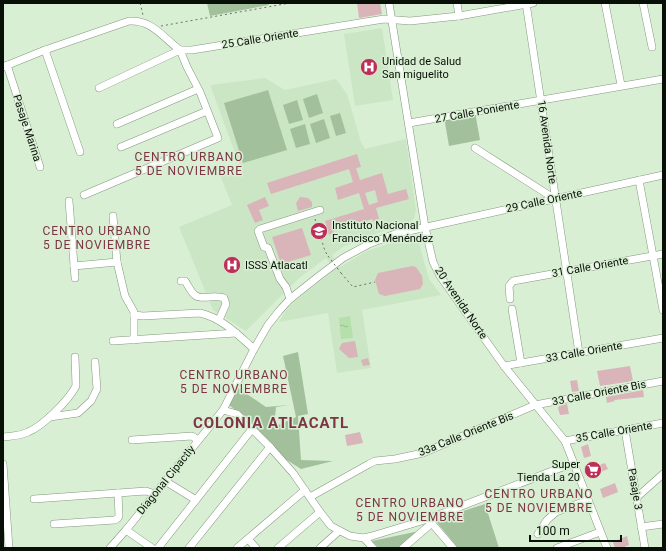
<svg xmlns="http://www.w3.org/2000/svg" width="666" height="551" font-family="Roboto,sans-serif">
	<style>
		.built { fill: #cbe6c4 }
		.green { fill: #a2c09b }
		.water { fill: url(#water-ripples) }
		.building { fill: #d9b4b9; fill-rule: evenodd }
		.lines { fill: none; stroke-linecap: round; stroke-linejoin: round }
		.minor-casing { stroke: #84987f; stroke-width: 8 }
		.path { stroke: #667463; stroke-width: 1; stroke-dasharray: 2 3; stroke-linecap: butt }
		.minor { stroke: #fff; stroke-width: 7 }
		.path-bridge { stroke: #667463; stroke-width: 1; stroke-dasharray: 2 3; stroke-linecap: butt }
		.labels { text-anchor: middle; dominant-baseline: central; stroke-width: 3; stroke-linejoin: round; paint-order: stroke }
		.street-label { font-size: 11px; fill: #080f06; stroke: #d9efd4 }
		.poi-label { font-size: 11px; fill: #080f06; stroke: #d9efd4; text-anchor: start }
		.neighbourhood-label { font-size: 12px; letter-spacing: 1px; fill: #7c3544; stroke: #d9efd4 }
		.district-label { font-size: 15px; font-weight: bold; letter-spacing: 1px; fill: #7c3544; stroke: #d9efd4 }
	</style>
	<defs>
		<pattern id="water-ripples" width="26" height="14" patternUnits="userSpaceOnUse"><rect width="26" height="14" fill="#b5dfab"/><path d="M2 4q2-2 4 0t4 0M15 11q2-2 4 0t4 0" fill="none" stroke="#9abe92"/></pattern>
	</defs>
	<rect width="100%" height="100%" fill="#d9efd4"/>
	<!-- built -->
	<g class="built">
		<path d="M382 28 393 100 355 106 344 34Z"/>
		<path d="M265 78 285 90 336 79 347 94 361 142 365 149 406 139 416 210 414 219 411 221 362 239 343 247 332 255 340 267 367 251 396 241 416 240 419 243 429 279 441 295 362 310 371 368 337 373 328 313 279 322 285 312 295 301 334 270 326 258 299 278 246 331 213 310 179 227 232 205 220 175 240 166 210 85Z"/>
	</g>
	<!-- green -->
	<g class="green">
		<path d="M207 3H268L269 5 210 16Z"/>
		<path d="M268 90 287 150 243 163 224 103Z"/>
		<path d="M317 94 323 113 309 118 303 99Z"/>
		<path d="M297 100 303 120 289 124 283 105Z"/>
		<path d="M475 112 480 140 449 146 444 117Z"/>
		<path d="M340 113 346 133 336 136 330 116Z"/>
		<path d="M324 119 330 138 316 143 310 124Z"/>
		<path d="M305 124 310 144 296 148 290 129Z"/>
		<path d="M298 352 308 414 298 416 301 460 333 461 301 469 279 455 238 412 229 405 238 388 266 407 290 405 276 407 274 427 296 417 283 356Z"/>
		<path d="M485 504 499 548H458L435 520Z"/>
		<path d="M419 531 400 548H379L372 541Z"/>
	</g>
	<!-- water -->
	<path class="water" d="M350 316 353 338 341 339 339 318Z"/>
	<!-- building -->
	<g class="building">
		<path d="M357 3H380L382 14 359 18Z"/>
		<path d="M357 154 361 167 356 168 360 180 382 173 388 194 406 189 409 199 376 208 379 219 373 221 372 219 333 231 334 233 329 235 325 221 364 209 359 193 338 200 335 188 353 182 349 169 271 194 267 183ZM375 190 378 202 369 205 365 193Z"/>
		<path d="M265 197 269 206 259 210 263 220 255 223 247 205Z"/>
		<path d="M300 197 308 198 312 202V207L298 211 296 203Z"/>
		<path d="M302 228 311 255 281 264 272 237Z"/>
		<path d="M412 266 416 267 422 276 423 284 420 289 385 296 379 294 375 280 378 273Z"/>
		<path d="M355 341 358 357 349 358 339 349 342 343Z"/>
		<path d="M368 358 370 365 363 366 361 360Z"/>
		<path d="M630 366 633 381 600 386 597 371Z"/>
		<path d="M577 380 579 391 572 392 570 381Z"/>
		<path d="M643 390 644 397 614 400 615 401 607 403 606 397Z"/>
		<path d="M567 404 569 414 560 415 558 408 559 406Z"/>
		<path d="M360 432 363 443 347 446 345 435Z"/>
		<path d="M588 444 591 456 584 458 581 447Z"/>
		<path d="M605 463 608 469 591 476 589 469Z"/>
		<path d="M615 483 618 492 603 498 600 489Z"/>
		<path d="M627 536 629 545 622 548H615L613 542Z"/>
	</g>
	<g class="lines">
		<defs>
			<g id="minor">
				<path d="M389 3 425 227 433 262 440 276 504 366 565 441 607 548"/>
				<path d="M457 3 459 16"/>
				<path d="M526 3 579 353"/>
				<path d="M605 3 621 85"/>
				<path d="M643 3 652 47"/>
				<path d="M45 50 80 152"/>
				<path d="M7 65 40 167"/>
				<path d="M3 67 45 50 129 21C153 20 162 37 180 50H192L384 19 410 21 459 16 533 3"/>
				<path d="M409 123 663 79"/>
				<path d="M117 124 198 89"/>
				<path d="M121 147 207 111"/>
				<path d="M475 148 555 199"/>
				<path d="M639 180 663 310"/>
				<path d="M84 195 218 138 200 92 187 67 180 50 99 88"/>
				<path d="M69 201 75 278"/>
				<path d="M113 216 117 262 125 296 134 312V315L143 316 200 313C222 318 237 334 254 349"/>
				<path d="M74 266 117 262"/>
				<path d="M181 281H185C188 285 191 293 196 296 203 300 216 294 224 298L226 304 219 320"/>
				<path d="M290 299 286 287 280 279 268 248 264 247 258 231 260 229 320 210"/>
				<path d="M510 299 509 286 513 281 663 254"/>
				<path d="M512 309 521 363"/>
				<path d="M134 340V315"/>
				<path d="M113 341 236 333"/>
				<path d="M504 366 663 338"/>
				<path d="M223 410 237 414 270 447 293 473 320 512 331 526 350 536 364 538 372 536 428 519 573 463"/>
				<path d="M50 417 78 413 91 401 97 389 95 362"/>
				<path d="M625 430 645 548"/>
				<path d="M3 437C11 436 20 436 28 432 43 426 68 401 76 386L75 357"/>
				<path d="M132 440 192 436 198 440"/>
				<path d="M565 441 663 423"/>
				<path d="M3 464 9 548"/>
				<path d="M165 481 196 500"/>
				<path d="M310 497 369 464 375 461 395 459 423 453 535 405 663 381"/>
				<path d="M636 498 663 474"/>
				<path d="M34 499 146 491 155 494"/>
				<path d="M428 519 453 548"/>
				<path d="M54 524 115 520 118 518 119 516 118 493"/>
				<path d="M641 527 663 524"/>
				<path d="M126 530 152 548"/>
				<path d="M538 534 547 520 556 512 588 500"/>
				<path d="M364 538 373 548"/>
				<path d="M248 539 256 548"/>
				<path d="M110 548 126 530 223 410 254 349 268 325 279 311 290 299 319 276 343 258 369 244 395 234 663 175"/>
				<path d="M158 548 252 429"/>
				<path d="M189 548 270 447"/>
				<path d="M237 548 305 490"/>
				<path d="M278 548 320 512"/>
				<path d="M320 548 339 531"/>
				<path d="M403 548 432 523"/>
				<path d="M557 548 600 532"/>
			</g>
		</defs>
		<!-- minor casing -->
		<use href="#minor" class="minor-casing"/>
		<!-- path -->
		<g class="path">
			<path d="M140 3 143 15"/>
			<path d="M161 26 290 3"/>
			<path d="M315 219 325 251 328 256"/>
			<path d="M341 273 353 287 375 282"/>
		</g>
		<!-- minor -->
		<use href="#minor" class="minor"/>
		<!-- path-bridge -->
		<path class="path-bridge" d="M328 256 341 273"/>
	</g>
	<!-- icons -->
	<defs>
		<symbol id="hospital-disc" viewBox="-11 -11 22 22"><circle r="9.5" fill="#be2f58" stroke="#d9efd4"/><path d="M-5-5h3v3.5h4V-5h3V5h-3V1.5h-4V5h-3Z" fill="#fff"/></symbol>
		<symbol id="school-disc" viewBox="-11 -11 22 22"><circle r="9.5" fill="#be2f58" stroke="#d9efd4"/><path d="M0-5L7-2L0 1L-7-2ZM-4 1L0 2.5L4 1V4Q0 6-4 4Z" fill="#fff"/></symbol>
		<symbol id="supermarket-disc" viewBox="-11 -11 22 22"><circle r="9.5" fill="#be2f58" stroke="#d9efd4"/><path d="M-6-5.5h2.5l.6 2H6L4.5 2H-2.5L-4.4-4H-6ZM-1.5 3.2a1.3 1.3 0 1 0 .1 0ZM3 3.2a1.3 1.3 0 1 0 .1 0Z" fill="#fff"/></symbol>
	</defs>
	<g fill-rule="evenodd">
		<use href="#hospital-disc" x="359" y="57" width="20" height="20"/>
		<use href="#school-disc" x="309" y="221" width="20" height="20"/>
		<use href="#hospital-disc" x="222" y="255" width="20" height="20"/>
		<use href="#supermarket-disc" x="583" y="460" width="20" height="20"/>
	</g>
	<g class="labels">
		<!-- street labels -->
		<g class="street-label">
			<text transform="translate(260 39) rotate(-9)">25 Calle Oriente</text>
			<text transform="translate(477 112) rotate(-10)">27 Calle Poniente</text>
			<text transform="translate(27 128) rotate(72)">Pasaje Marina</text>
			<text transform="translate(547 142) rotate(82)">16 Avenida Norte</text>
			<text transform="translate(544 201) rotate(-12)">29 Calle Oriente</text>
			<text transform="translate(590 267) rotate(-10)">31 Calle Oriente</text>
			<text transform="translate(461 303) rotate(56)">20 Avenida Norte</text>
			<text transform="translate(584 352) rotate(-10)">33 Calle Oriente</text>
			<text transform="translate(599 393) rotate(-11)">33 Calle Oriente Bis</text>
			<text transform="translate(614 432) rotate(-10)">35 Calle Oriente</text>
			<text transform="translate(466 434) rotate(-22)">33a Calle Oriente Bis</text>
			<text transform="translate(166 480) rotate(-51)">Diagonal Cipactly</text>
			<text transform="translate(635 489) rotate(80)">Pasaje 3</text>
		</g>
		<!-- poi labels -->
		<g class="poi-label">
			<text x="382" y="61">Unidad de Salud<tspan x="382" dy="13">San miguelito</tspan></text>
			<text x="332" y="225">Instituto Nacional<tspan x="332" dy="13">Francisco Menéndez</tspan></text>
			<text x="245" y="265">ISSS Atlacatl</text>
			<text x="580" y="464" text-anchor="end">Super<tspan x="580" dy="13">Tienda La 20</tspan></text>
		</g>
		<!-- neighbourhood labels -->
		<g class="neighbourhood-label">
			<text x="189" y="157">CENTRO URBANO<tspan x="189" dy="14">5 DE NOVIEMBRE</tspan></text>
			<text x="97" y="231">CENTRO URBANO<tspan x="97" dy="14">5 DE NOVIEMBRE</tspan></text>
			<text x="234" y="375">CENTRO URBANO<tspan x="234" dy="14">5 DE NOVIEMBRE</tspan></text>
			<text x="539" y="494">CENTRO URBANO<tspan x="539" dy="14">5 DE NOVIEMBRE</tspan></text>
			<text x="410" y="503">CENTRO URBANO<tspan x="410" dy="14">5 DE NOVIEMBRE</tspan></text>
		</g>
		<!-- district labels -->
		<g class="district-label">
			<text x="271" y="423">COLONIA ATLACATL</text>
		</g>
	</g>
	<!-- border -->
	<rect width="666" height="551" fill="none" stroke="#080f06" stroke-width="8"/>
	<!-- scale -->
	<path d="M530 535v6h91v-6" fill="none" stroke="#080f06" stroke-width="2"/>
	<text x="536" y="535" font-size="12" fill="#080f06" stroke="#d9efd4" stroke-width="3" paint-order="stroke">100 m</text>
</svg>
